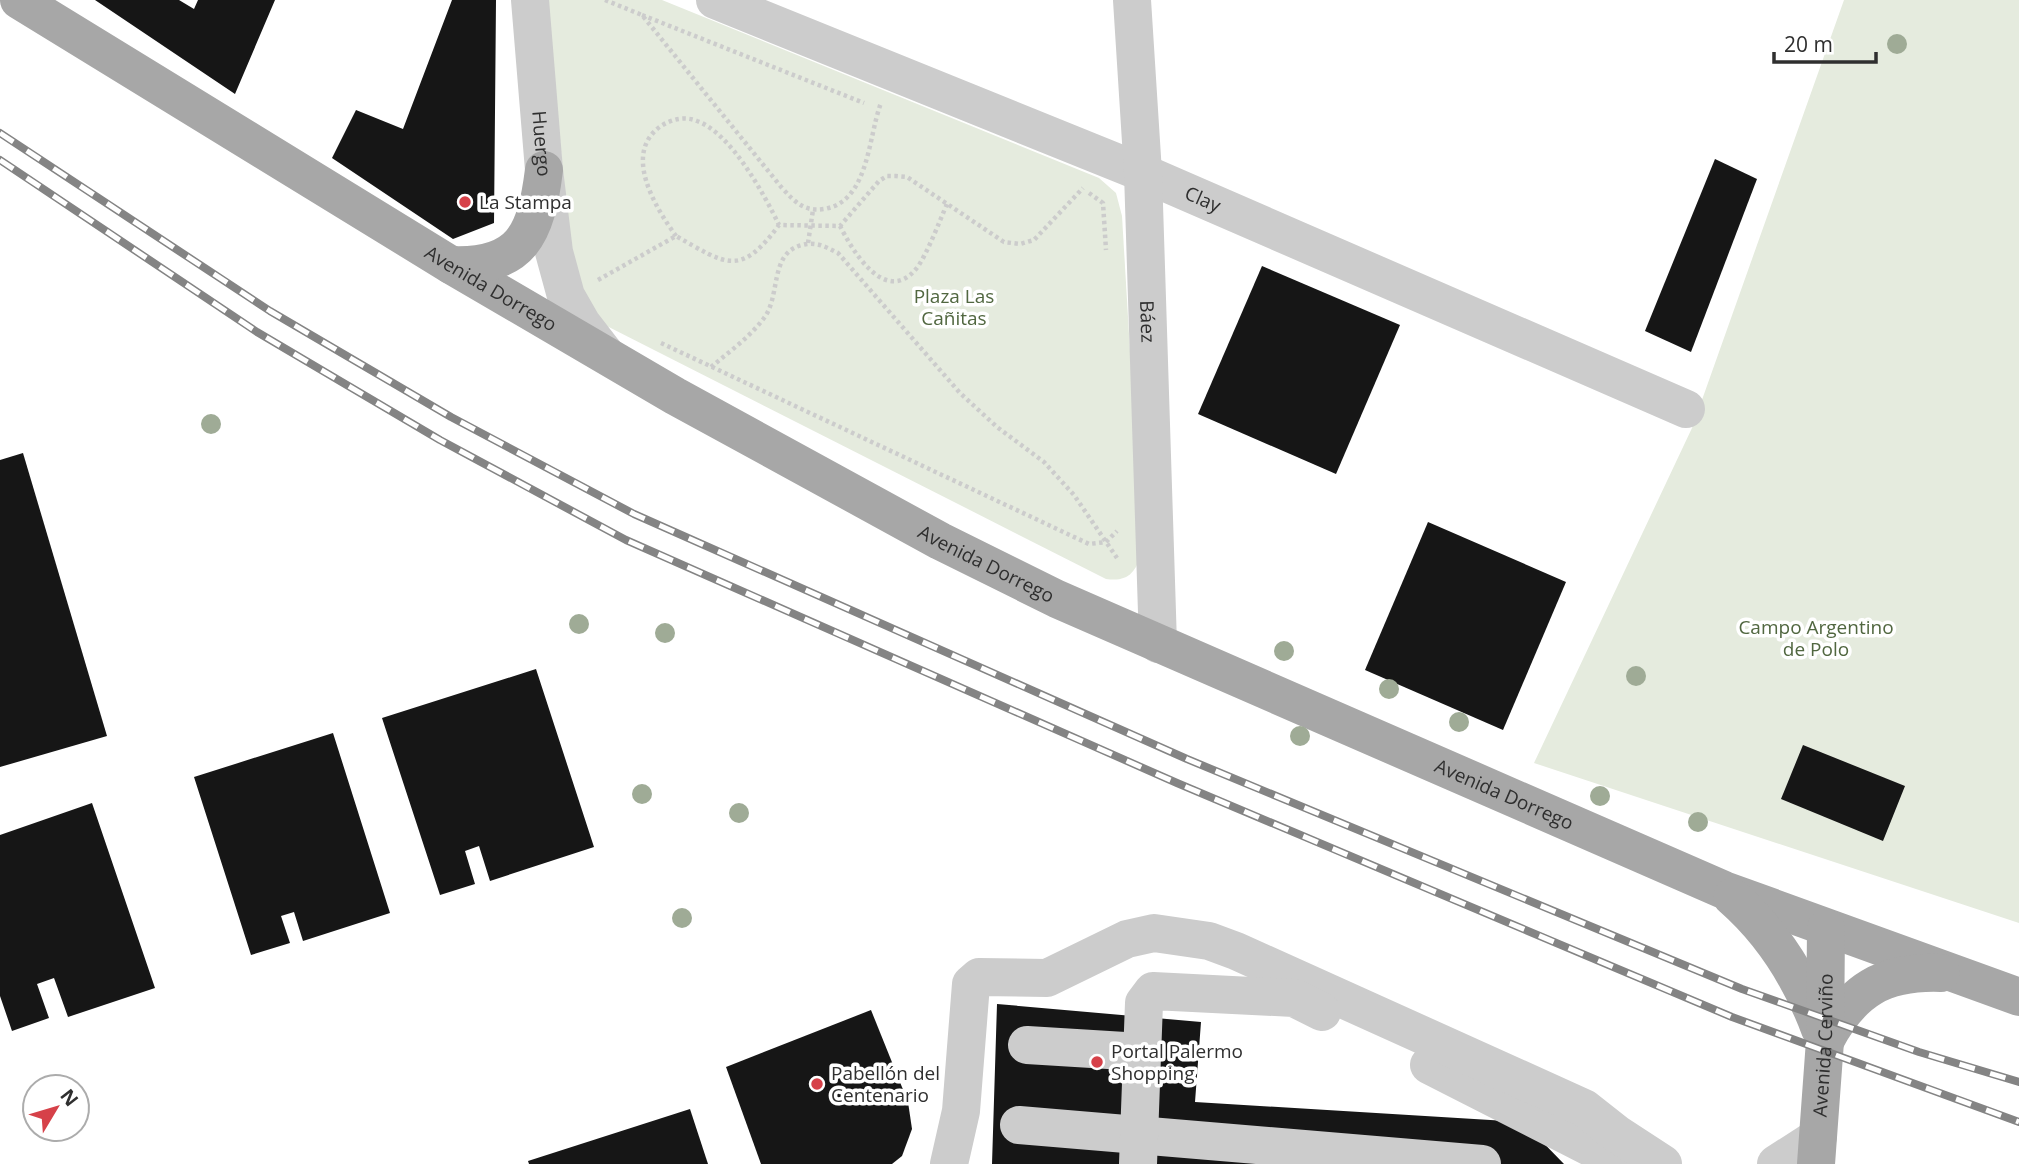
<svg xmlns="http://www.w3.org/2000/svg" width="2019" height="1164" font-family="'Open Sans',sans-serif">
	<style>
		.green { fill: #e5ebde }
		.building { fill: #161616 }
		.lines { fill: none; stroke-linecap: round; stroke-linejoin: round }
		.path { stroke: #ccc; stroke-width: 4.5; stroke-dasharray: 3.5 3.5; stroke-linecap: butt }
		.minor { stroke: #ccc; stroke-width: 38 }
		.major { stroke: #a7a7a7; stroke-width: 38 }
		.rail-casing { stroke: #848484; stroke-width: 8 }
		.rail { stroke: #fff; stroke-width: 5; stroke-dasharray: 16; stroke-linecap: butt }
		.tree { fill: #9fab96 }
		.poi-dot { fill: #d64149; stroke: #fff; stroke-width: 2.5 }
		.labels { text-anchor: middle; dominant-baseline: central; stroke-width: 7; stroke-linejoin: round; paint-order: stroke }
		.street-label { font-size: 19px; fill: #2f2f2f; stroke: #fff }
		.poi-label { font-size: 19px; fill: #2f2f2f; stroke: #fff; text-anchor: start }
		.park-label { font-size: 19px; fill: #516740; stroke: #fff }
	</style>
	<rect width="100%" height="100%" fill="#fff"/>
	<!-- green -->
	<g class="green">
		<path d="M547 0H662L1099 178 1116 193 1122 216 1142 553C1135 573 1128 582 1106 579L591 318 575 302Z"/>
		<path d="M1844 0H2019V923L1534 763 1692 428Z"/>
	</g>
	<!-- building -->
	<g class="building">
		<path d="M95 0H179L194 9 198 0H275L235 94Z"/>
		<path d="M452 0H496L494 223 453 239 332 158 356 110 403 129Z"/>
		<path d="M1715 159 1757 179 1691 352 1645 331Z"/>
		<path d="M1262 266 1400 325 1336 474 1198 414Z"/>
		<path d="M23 453 107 736 0 767V460Z"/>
		<path d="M1428 522 1566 582 1503 730 1365 670Z"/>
		<path d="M536 669 594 847 490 881 479 846 465 851 475 884 440 895 382 718Z"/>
		<path d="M333 733 390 913 303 941 294 912 281 916 290 943 251 955 194 777Z"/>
		<path d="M1803 745 1905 786 1883 841 1781 799Z"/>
		<path d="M92 803 155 988 68 1017 54 978 37 984 49 1018 12 1031 0 996V835Z"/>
		<path d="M997 1004 1201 1022 1195 1102 1523 1122 1564 1164H992Z"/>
		<path d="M871 1010 908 1102 912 1129 902 1156 892 1164H761L726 1067Z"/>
		<path d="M690 1109 708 1164H529L528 1161Z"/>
	</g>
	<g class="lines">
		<!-- path -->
		<g class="path">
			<path d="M605 0 642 15 782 188C795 202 804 212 824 209 869 202 868 137 881 103"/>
			<path d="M642 15 864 103"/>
			<path d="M1089 193 1103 203 1106 250"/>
			<path d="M840 226C852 250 885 306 916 269 926 257 940 220 947 204"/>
			<path d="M676 236C655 207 622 153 661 126 672 119 685 116 697 121 731 133 764 194 779 225"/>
			<path d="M808 243 813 210"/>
			<path d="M598 280 676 236C726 264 740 278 779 225L840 226 879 181 887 176H896L907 177 1004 242 1020 244 1034 240 1083 188"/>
			<path d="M661 343 1089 544 1106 542 1117 531"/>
			<path d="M711 367C729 352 750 337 764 318 781 296 769 253 802 245 816 241 826 247 838 253L960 393 997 427 1044 462 1074 495 1117 558"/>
		</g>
		<!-- minor -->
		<g class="minor">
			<path id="s1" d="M530 0 544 170 554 252 566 296 582 324 606 355"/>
			<path id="s2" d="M715 0 1143 173 1686 409"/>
			<path id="s3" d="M1132 0 1143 173 1158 644"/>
			<path d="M1027 1045 1141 1052"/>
			<path d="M1429 1065 1623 1164"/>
			<path d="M1019 1125 1482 1164"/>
			<path d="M949 1164 961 1111 971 984 979 977 1047 978 1127 939 1154 933 1209 941 1236 951 1584 1108 1617 1134 1663 1164"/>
			<path d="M1138 1164 1144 1003 1153 991 1294 998 1322 1012"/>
			<path d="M1776 1164 1818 1137"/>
		</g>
		<!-- major -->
		<g class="major">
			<path id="s4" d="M19 0 451 265 675 396 940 541 1057 599 1724 890 2019 997"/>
			<path d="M451 265C522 268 536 234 544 170"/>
			<path d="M1732 897C1773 933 1801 978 1820 1029"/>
			<path d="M1825 1041C1852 990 1883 971 1941 973"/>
			<path id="s5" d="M1816 1164 1825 1041 1826 928"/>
		</g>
		<defs>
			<g id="rail">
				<path d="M0 133 270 311 451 417 634 514 1187 759 1742 989 1919 1052 2019 1082"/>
				<path d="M0 160 257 332 440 440 626 540 1177 783 1732 1017 2019 1122"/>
			</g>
		</defs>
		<!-- rail casing -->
		<use href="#rail" class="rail-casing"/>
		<!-- rail -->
		<use href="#rail" class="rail"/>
	</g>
	<!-- trees -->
	<g class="tree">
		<circle cx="1897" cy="44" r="10"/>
		<circle cx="211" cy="424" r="10"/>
		<circle cx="579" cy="624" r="10"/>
		<circle cx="665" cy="633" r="10"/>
		<circle cx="1284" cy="651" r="10"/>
		<circle cx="1636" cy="676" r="10"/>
		<circle cx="1389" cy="689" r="10"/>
		<circle cx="1459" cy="722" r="10"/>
		<circle cx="1300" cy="736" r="10"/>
		<circle cx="642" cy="794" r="10"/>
		<circle cx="1600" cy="796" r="10"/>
		<circle cx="739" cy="813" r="10"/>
		<circle cx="1698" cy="822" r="10"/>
		<circle cx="682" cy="918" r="10"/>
	</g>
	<!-- markers -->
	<g class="poi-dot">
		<circle cx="465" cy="202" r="7"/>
		<circle cx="1097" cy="1062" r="7"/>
		<circle cx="817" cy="1084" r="7"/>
	</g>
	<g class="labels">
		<!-- street labels -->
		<g class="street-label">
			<text stroke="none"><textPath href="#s1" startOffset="144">Huergo</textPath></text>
			<text stroke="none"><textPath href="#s2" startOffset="527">Clay</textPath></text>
			<text stroke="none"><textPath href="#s4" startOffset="553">Avenida Dorrego</textPath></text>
			<text stroke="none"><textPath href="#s3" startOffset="322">Báez</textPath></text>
			<text stroke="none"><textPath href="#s4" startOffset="1120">Avenida Dorrego</textPath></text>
			<text stroke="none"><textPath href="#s4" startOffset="1687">Avenida Dorrego</textPath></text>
			<text stroke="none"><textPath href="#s5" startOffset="119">Avenida Cerviño</textPath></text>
		</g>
		<!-- poi labels -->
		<g class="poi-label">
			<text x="479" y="202">La Stampa</text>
			<text x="1111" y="1051">Portal Palermo<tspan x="1111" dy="22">Shopping</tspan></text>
			<text x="831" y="1073">Pabellón del<tspan x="831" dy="22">Centenario</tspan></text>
		</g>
		<!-- park labels -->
		<g class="park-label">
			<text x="954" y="296">Plaza Las<tspan x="954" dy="22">Cañitas</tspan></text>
			<text x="1816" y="627">Campo Argentino<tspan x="1816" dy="22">de Polo</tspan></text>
		</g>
	</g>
	<!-- north arrow -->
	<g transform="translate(56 1108) rotate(52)"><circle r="33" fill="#ffffff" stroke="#acacac" stroke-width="2"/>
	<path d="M0-5L12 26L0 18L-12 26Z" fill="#d64149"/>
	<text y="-10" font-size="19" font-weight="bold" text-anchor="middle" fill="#2f2f2f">N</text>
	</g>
	<!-- scale -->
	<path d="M1774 52v10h102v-10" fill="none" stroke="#2f2f2f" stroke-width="3.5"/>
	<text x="1784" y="52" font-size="21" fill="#2f2f2f" stroke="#ffffff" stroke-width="5" paint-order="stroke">20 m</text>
</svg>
